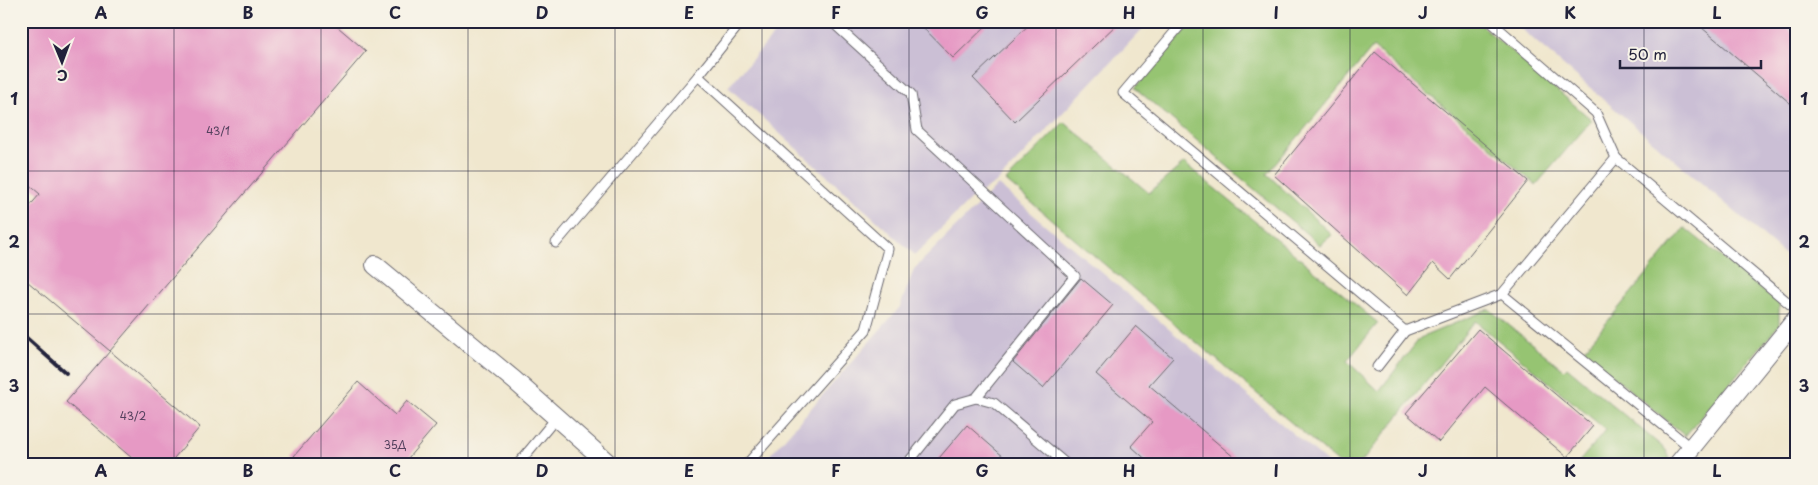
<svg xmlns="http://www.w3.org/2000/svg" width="1818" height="485" font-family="'Playpen Sans',sans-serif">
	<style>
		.industrial { fill: #cbbfd5 }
		.green { fill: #96c472; stroke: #5c7356 }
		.building { fill: #e699c4 }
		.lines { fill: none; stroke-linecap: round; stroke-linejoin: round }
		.service-casing { stroke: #6a676e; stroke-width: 11 }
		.minor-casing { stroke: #6a676e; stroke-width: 20 }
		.service { stroke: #fff; stroke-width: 9 }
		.minor { stroke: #fff; stroke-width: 18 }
		.rail { stroke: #22223b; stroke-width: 4 }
		.grid { fill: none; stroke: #22223b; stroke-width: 1; stroke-opacity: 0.55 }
		.labels { text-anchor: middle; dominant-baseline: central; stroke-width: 4; stroke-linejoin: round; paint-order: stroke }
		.number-label { font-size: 11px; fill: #53405d }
		.neatline { fill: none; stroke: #22223b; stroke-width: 2 }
		.grid-label { font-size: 16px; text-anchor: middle; font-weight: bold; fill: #22223b }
	</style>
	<rect width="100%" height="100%" fill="#f7f3e8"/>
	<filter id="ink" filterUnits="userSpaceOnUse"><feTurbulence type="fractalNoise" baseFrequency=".02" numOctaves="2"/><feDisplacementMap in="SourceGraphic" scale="10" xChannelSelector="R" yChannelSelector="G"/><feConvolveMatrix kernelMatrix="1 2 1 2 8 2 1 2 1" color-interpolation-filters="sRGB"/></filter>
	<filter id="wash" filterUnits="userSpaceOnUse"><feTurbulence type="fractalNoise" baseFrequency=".0096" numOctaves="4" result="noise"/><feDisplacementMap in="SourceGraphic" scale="20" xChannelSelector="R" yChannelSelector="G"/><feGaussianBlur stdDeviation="1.12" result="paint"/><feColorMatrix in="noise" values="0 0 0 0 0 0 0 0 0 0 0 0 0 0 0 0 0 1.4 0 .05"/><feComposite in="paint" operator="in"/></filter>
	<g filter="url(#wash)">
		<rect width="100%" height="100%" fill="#f0e7ce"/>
		<!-- industrial -->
		<g class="industrial">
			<path d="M786 21H1150L996 183 972 198 915 255 728 87Z"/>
			<path d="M1512 21H1797V249L1789 258Z"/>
			<path d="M998 185 1329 464H762L900 307 914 269Z"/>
		</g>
		<!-- green -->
		<g class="green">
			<path d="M1194 21H1476L1592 120 1536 185 1373 47 1267 174 1332 235 1320 245 1135 88Z"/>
			<path d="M1064 122 1149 193 1184 163 1378 323 1347 361 1379 391 1420 338 1489 309 1564 370 1567 367 1666 450 1669 457V463L1577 464 1606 430 1475 321 1360 464H1340L1006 181Z"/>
			<path d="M1685 228 1779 304V325L1685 436 1583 351Z"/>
		</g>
		<g id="blocks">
			<!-- building -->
			<g class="building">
				<path d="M21 21H331L366 51 110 351 21 276V216L40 194 21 178Z"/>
				<path d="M917 21H991L953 58Z"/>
				<path d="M1033 21H1120L1015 122 973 78Z"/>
				<path d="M1694 21H1778L1797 37V109Z"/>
				<path d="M1375 52 1528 181 1450 279 1433 263 1408 295 1274 175Z"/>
				<path d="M1081 278 1113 305 1043 388 1013 362Z"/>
				<path d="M1136 326 1173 358 1149 385 1242 464H1151L1131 446 1152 422 1096 374Z"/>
				<path d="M1478 329 1593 426 1567 457 1485 387 1439 442 1406 413Z"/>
				<path d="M110 351 200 427 169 464H139L66 402Z"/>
				<path d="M358 382 395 415 407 401 436 425 403 464H303L294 456Z"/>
				<path d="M967 425 1012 464H934Z"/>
			</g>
		</g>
	</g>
	<g filter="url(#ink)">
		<use href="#blocks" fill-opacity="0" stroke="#6a676e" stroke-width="1"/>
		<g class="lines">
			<defs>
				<g id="service">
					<path d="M831 21 911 94 917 130 1075 276 976 398"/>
					<path d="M1184 21 1123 93 1405 331 1502 294 1616 158 1797 310"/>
					<path d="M1490 21 1596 113 1616 158"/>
					<path d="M698 76 742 21"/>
					<path d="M556 243 698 76 888 249 866 330 747 464"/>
					<path d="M1502 294 1691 448"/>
					<path d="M1377 367 1405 331"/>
					<path d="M518 464 557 417"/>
					<path d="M907 464 955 404 976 398 994 403 1066 464"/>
				</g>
				<g id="minor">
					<path d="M375 265 514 380 609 464"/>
					<path d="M1678 464 1797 318"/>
				</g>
			</defs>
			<!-- service casing -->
			<use href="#service" class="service-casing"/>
			<!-- minor casing -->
			<use href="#minor" class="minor-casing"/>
			<!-- service -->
			<use href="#service" class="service"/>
			<!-- minor -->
			<use href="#minor" class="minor"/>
			<!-- rail -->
			<path class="rail" d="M21 333 66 373"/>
		</g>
	</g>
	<!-- grid -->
	<path class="grid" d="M174 21V464M321 21V464M468 21V464M615 21V464M762 21V464M909 21V464M1056 21V464M1203 21V464M1350 21V464M1497 21V464M1644 21V464M21 171H1797M21 314H1797"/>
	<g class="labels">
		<!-- number labels -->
		<g class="number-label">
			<text x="218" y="130">43/1</text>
			<text x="133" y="415">43/2</text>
			<text x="395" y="444">35Д</text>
		</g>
	</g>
	<!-- margin -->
	<rect width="1818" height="485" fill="none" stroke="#f7f3e8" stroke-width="55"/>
	<!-- north arrow -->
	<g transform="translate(62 62) rotate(179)" stroke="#f7f3e8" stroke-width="4" paint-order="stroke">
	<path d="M0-4L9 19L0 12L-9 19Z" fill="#22223b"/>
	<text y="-8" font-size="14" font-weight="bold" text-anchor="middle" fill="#22223b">С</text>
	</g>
	<!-- scale -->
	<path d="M1620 60v8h141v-8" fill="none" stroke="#22223b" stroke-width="2.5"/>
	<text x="1628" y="60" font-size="15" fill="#22223b" stroke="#f7f3e8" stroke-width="4" paint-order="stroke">50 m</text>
	<rect x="28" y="28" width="1762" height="430" class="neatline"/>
	<g class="grid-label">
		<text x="101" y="19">A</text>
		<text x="248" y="19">B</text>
		<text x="395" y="19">C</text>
		<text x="542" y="19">D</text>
		<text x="689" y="19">E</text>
		<text x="836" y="19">F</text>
		<text x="982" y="19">G</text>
		<text x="1129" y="19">H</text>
		<text x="1276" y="19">I</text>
		<text x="1423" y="19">J</text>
		<text x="1570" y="19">K</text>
		<text x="1717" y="19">L</text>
		<text x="14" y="105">1</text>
		<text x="1804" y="105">1</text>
		<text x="14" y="248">2</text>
		<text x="1804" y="248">2</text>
		<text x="14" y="392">3</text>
		<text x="1804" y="392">3</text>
		<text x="101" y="477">A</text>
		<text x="248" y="477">B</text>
		<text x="395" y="477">C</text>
		<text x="542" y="477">D</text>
		<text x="689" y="477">E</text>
		<text x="836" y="477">F</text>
		<text x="982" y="477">G</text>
		<text x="1129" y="477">H</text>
		<text x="1276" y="477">I</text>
		<text x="1423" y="477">J</text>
		<text x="1570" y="477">K</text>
		<text x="1717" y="477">L</text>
	</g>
</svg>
